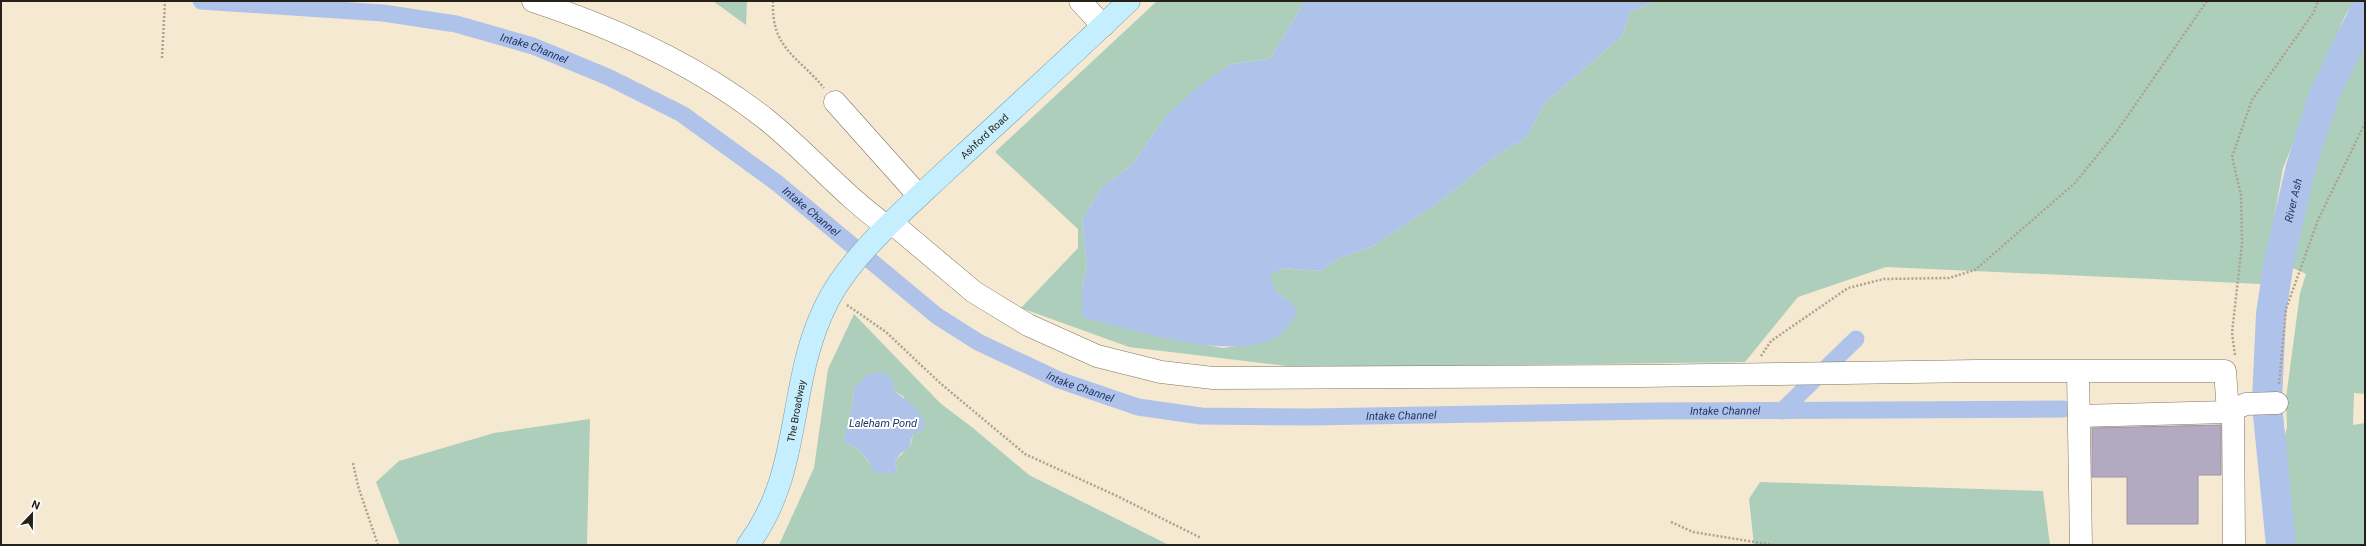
<svg xmlns="http://www.w3.org/2000/svg" width="2366" height="546" font-family="Roboto,sans-serif">
	<style>
		.green { fill: #accebb; fill-rule: evenodd }
		.water { fill: #afc2e9 }
		.lines { fill: none; stroke-linecap: round; stroke-linejoin: round }
		.canal { stroke: #afc2e9; stroke-width: 17 }
		.river { stroke: #afc2e9; stroke-width: 30 }
		.building { fill: #b1aac1; stroke: #9b94ab }
		.minor-casing { stroke: #80745f; stroke-width: 23 }
		.major-casing { stroke: #749eae; stroke-width: 23 }
		.path { stroke: #aca28f; stroke-width: 2.5; stroke-dasharray: 2 2; stroke-linecap: butt }
		.minor { stroke: #fff; stroke-width: 22 }
		.major { stroke: #c5eefe; stroke-width: 22 }
		.labels { text-anchor: middle; dominant-baseline: central; stroke-width: 4; stroke-linejoin: round; paint-order: stroke }
		.street-label { font-size: 10px; fill: #252018; stroke: #fff }
		.water-label { font-size: 11px; font-style: italic; fill: #1e3464; stroke: #fff }
	</style>
	<rect width="100%" height="100%" fill="#f6e9d1"/>
	<!-- green -->
	<g class="green">
		<path d="M713 1H747L746 25Z"/>
		<path d="M1157 1H1305L1270 59 1231 64 1166 116 1130 167 1102 187 1082 220 1087 263 1082 288 1148 334 1223 348 1261 343 1294 305 1276 291 1269 276 1282 268 1320 271 1340 258 1373 246 1441 201 1500 153 1525 139 1546 102 1622 36 1630 12 1656 1H2354L2345 16 2283 168 2262 284 1886 267 1798 297 1745 362 1303 368 1129 347 1021 308 1078 248V229L995 152Z"/>
		<path d="M2365 31V394L2354 393 2353 425 2365 423V545H2287L2280 455 2287 427 2286 398 2300 293 2306 274 2291 267 2296 222 2317 145 2333 98Z"/>
		<path d="M854 314 940 403 973 428 1029 475 1169 545H779L814 468 828 369ZM854 388 894 391 904 397C907 411 919 436 908 448 903 453 899 456 895 462L897 472 868 462 861 451 844 441C848 421 854 410 854 388Z"/>
		<path d="M590 419 587 545H400L376 482 399 461 494 433Z"/>
		<path d="M1760 482 2043 491 2050 545H1754L1749 499Z"/>
	</g>
	<!-- water -->
	<g class="water">
		<path d="M1305 1H1656L1630 12 1622 36 1546 102 1525 139 1500 153 1441 201 1373 246 1340 258 1320 271 1282 268 1270 276 1276 291 1294 305 1297 314C1291 321 1284 333 1277 337 1234 363 1129 329 1082 317V288L1087 263 1082 220 1102 187 1130 167 1166 116 1195 89 1231 64 1270 59Z"/>
		<path d="M879 372 892 378 894 391 914 406 924 420 923 429 913 434 909 448 900 454 895 462 897 472 888 474 876 473 861 451 844 441C848 420 854 410 854 388L867 375Z"/>
	</g>
	<g class="lines">
		<!-- canal -->
		<g class="canal">
			<path id="s1" d="M201 1 383 13 456 24 533 46 608 77 682 114 777 183 937 316 978 342 1059 380 1138 407 1201 416 1310 417 1653 411 2063 409"/>
			<path d="M1782 411 1856 339"/>
		</g>
		<!-- river -->
		<g class="river">
			<path id="s2" d="M2267 401 2271 314 2279 261 2301 167 2324 95 2365 11"/>
			<path d="M2267 405 2281 545"/>
		</g>
	</g>
	<!-- building -->
	<path class="building" d="M2221 425V475H2198V524H2127V477H2092V428Z"/>
	<g class="lines">
		<defs>
			<g id="minor">
				<path d="M533 1C615 28 699 66 767 120 809 154 844 196 888 227"/>
				<path d="M1080 1 1103 26"/>
				<path d="M835 102 919 196"/>
				<path d="M892 223 974 292 1028 325 1097 356 1161 372 1213 378 1640 376 1977 371H2225L2228 412"/>
				<path d="M2078 372 2081 545"/>
				<path d="M2233 410 2234 545"/>
				<path d="M2079 416 2228 412 2246 404 2277 403"/>
			</g>
			<g id="major">
				<path id="s3" d="M748 545C804 470 786 385 826 305 850 255 907 208 947 170 1008 114 1069 58 1129 1"/>
			</g>
		</defs>
		<!-- minor casing -->
		<use href="#minor" class="minor-casing"/>
		<!-- major casing -->
		<use href="#major" class="major-casing"/>
		<!-- path -->
		<g class="path">
			<path d="M773 1C771 49 798 56 824 88"/>
			<path d="M162 58 165 1"/>
			<path d="M847 305 886 332 940 383 1025 454 1117 496 1201 538"/>
			<path d="M2235 355 2232 333 2242 244 2241 195 2232 157 2252 100 2314 12 2318 1"/>
			<path d="M1761 356 1771 341 1848 288 1884 279 1949 278 1975 270 2075 183 2117 131 2207 1"/>
			<path d="M2279 384 2286 309 2318 220 2365 123"/>
			<path d="M353 463 358 486 378 545"/>
			<path d="M1671 522 1693 532 1773 545"/>
		</g>
		<!-- minor -->
		<use href="#minor" class="minor"/>
		<!-- major -->
		<use href="#major" class="major"/>
	</g>
	<g class="labels">
		<!-- street labels -->
		<g class="street-label">
			<text stroke="none"><textPath href="#s3" startOffset="487">Ashford Road</textPath></text>
			<text stroke="none"><textPath href="#s3" startOffset="144">The Broadway</textPath></text>
		</g>
		<!-- water labels -->
		<g class="water-label">
			<text stroke="none"><textPath href="#s1" startOffset="338">Intake Channel</textPath></text>
			<text stroke="none"><textPath href="#s2" startOffset="203">River Ash</textPath></text>
			<text stroke="none"><textPath href="#s1" startOffset="662">Intake Channel</textPath></text>
			<text stroke="none"><textPath href="#s1" startOffset="986">Intake Channel</textPath></text>
			<text stroke="none"><textPath href="#s1" startOffset="1635">Intake Channel</textPath></text>
			<text stroke="none"><textPath href="#s1" startOffset="1311">Intake Channel</textPath></text>
			<text x="883" y="423">Laleham Pond</text>
		</g>
	</g>
	<!-- border -->
	<rect width="2366" height="546" fill="none" stroke="#252018" stroke-width="4"/>
	<!-- north arrow -->
	<g transform="translate(32 514) rotate(22)" stroke="#ffffff" stroke-width="3" paint-order="stroke">
	<path d="M0-3L7 15L0 10L-7 15Z" fill="#252018"/>
	<text y="-6" font-size="11" font-weight="bold" text-anchor="middle" fill="#252018">N</text>
	</g>
</svg>
